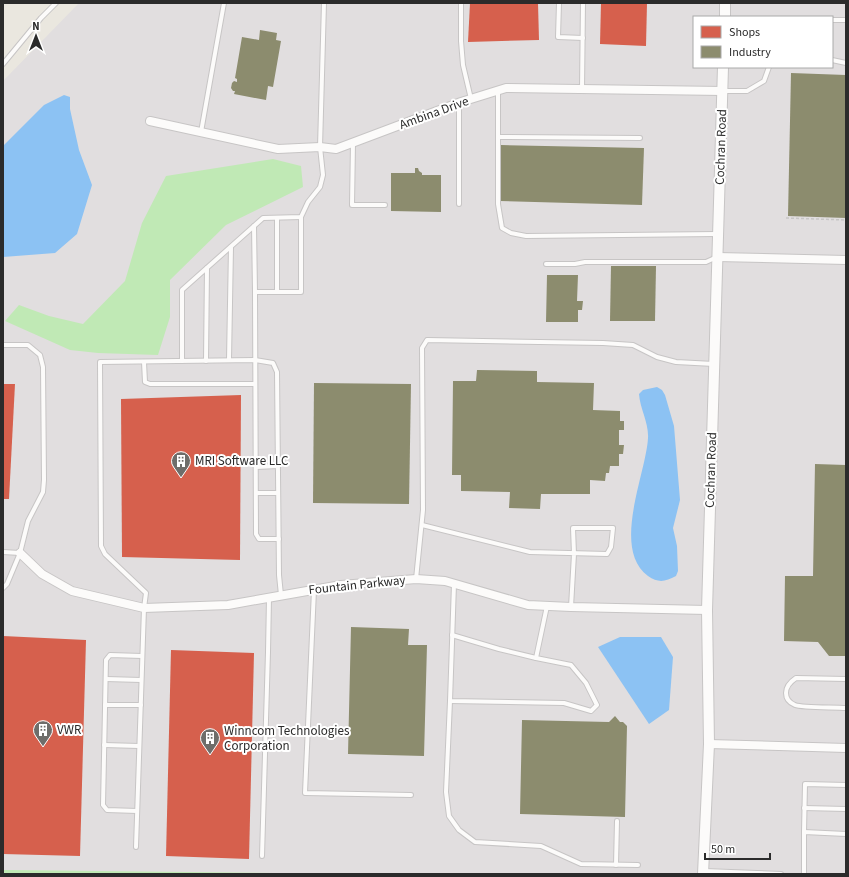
<svg xmlns="http://www.w3.org/2000/svg" width="849" height="877" font-family="'Source Sans 3',sans-serif">
	<style>
		.industrial { fill: #e1dedf; fill-rule: evenodd }
		.green { fill: #c0e9b5 }
		.water { fill: #8cc2f3 }
		.shops { fill: #d6604d }
		.industry { fill: #8c8c6e }
		.lines { fill: none; stroke-linecap: round; stroke-linejoin: round }
		.service-casing { stroke: #c7c5c5; stroke-width: 6 }
		.minor-casing { stroke: #c7c5c5; stroke-width: 10 }
		.tertiary-casing { stroke: #c7c5c5; stroke-width: 12 }
		.path { stroke: #c7c6c6; stroke-width: 1.5; stroke-dasharray: 3 2; stroke-linecap: butt }
		.service { stroke: #fcfbfa; stroke-width: 4 }
		.minor { stroke: #fcfbfa; stroke-width: 8 }
		.tertiary { stroke: #fcfbfa; stroke-width: 10 }
		.labels { text-anchor: middle; dominant-baseline: central; stroke-width: 4; stroke-linejoin: round; paint-order: stroke }
		.street-label { font-size: 13px; fill: #2b2b2b; stroke: #fff }
		.poi-label { font-size: 13px; fill: #2b2b2b; stroke: #fff; text-anchor: start }
	</style>
	<rect width="100%" height="100%" fill="#eae7df"/>
	<!-- industrial -->
	<path class="industrial" d="M79 3H846V874H364L3 870V81ZM694 17H832V67H694Z"/>
	<!-- green -->
	<g class="green">
		<path d="M273 159 301 166 303 187 226 225 170 280V317L158 355 98 353 70 350 5 321 19 305 49 316 83 324 125 281 142 223 166 176Z"/>
		<path d="M3 870H9L364 874H3Z"/>
	</g>
	<!-- water -->
	<g class="water">
		<path d="M64 95 70 97V109L79 150 92 185 77 234 55 253 3 257V146L44 105Z"/>
		<path d="M657 387 662 390 665 395 674 426 680 500 673 528 677 546 678 571 676 576C665 582 658 583 648 576 611 549 646 474 648 438 649 423 640 409 639 394L643 390Z"/>
		<path d="M620 637H661L673 657 669 710 649 724 598 647Z"/>
	</g>
	<!-- shops -->
	<g class="shops">
		<path d="M470 3H538L539 40 468 42Z"/>
		<path d="M601 3H647L646 46 600 44Z"/>
		<path d="M3 384H15L9 499H3Z"/>
		<path d="M241 395 240 560 122 557 121 399Z"/>
		<path d="M3 636 86 640 80 856 3 854Z"/>
		<path d="M171 650 254 653 249 859 166 856Z"/>
	</g>
	<!-- industry -->
	<g class="industry">
		<path d="M260 30 277 33 276 40 281 41 273 87 268 86 266 100 234 94 235 91H233L231 88 232 83 234 81 237 82V79L235 78 242 37 259 40Z"/>
		<path d="M791 73 846 75V218L788 216Z"/>
		<path d="M501 145 644 148 642 205 500 201Z"/>
		<path d="M415 168H418L419 171 422 173V175H441V212L391 211V173H415Z"/>
		<path d="M611 266H656L655 321H610Z"/>
		<path d="M547 275H578L577 301H583L582 310H578V322H546Z"/>
		<path d="M477 370 537 371V382L594 383 593 410 620 411V421H624V430H619V445H624L623 454H619V466H610L609 473H606L605 481 590 480V494H541L540 509 509 508 510 492 461 491V475H452L453 381H476Z"/>
		<path d="M314 383 411 384 409 504 313 503Z"/>
		<path d="M815 464 846 465V656H829L818 642 784 641 785 576H813Z"/>
		<path d="M351 627 409 629 408 645H427L424 756 348 754Z"/>
		<path d="M615 716 620 722H623L627 726 625 817 520 814 522 720 609 722Z"/>
	</g>
	<g class="lines">
		<defs>
			<g id="service">
				<path d="M461 3V41L463 65 471 99"/>
				<path d="M559 3 558 37 583 38"/>
				<path d="M832 20H846"/>
				<path d="M832 60 846 63"/>
				<path d="M3 64 41 18 56 3"/>
				<path d="M582 89 583 3"/>
				<path d="M498 90V204L502 228 511 233 526 236 717 234"/>
				<path d="M724 91H747L764 81 769 67"/>
				<path d="M201 132 224 3"/>
				<path d="M498 137 640 138"/>
				<path d="M353 143 352 205H385"/>
				<path d="M459 204V103"/>
				<path d="M277 218V292"/>
				<path d="M254 226 255 292"/>
				<path d="M546 264H575L585 262H706L717 257"/>
				<path d="M3 345H28L40 355 43 367 44 480 43 492 28 521 20 553 7 584 3 588"/>
				<path d="M229 360 231 247"/>
				<path d="M182 361V290L263 218 301 217 308 202 320 187 323 175 320 147 324 3"/>
				<path d="M206 361 207 268"/>
				<path d="M144 362 145 382 150 384H255"/>
				<path d="M256 467 278 466"/>
				<path d="M256 493H278"/>
				<path d="M422 525 530 552 607 554 611 547 613 528H573L574 554 571 607"/>
				<path d="M279 539H259L256 534 255 292H301V217"/>
				<path d="M3 552 20 553"/>
				<path d="M416 579 423 510 422 348 427 340 603 343 633 345 657 357 676 362 714 364"/>
				<path d="M454 584 450 701 564 703 591 711 597 705 586 683 571 665 536 658 547 606"/>
				<path d="M314 590 305 793 411 795"/>
				<path d="M452 635 499 649 536 658"/>
				<path d="M106 679 141 680"/>
				<path d="M846 679 796 678C790 682 786 686 786 693 786 699 790 703 795 705 803 708 835 707 846 708"/>
				<path d="M450 701 446 792 449 816 459 830 475 842 541 846 581 864 638 865"/>
				<path d="M105 705H141"/>
				<path d="M104 745 139 746"/>
				<path d="M804 808 846 809"/>
				<path d="M137 811 107 810 103 805 106 660 110 655 142 656"/>
				<path d="M804 832 805 784 846 785"/>
				<path d="M136 847 144 608 146 593 105 554 101 546 100 362 255 360 273 363 277 372 279 575 281 595"/>
				<path d="M262 856 268 652 269 598"/>
				<path d="M616 865 617 821"/>
				<path d="M704 871 781 874"/>
				<path d="M804 874V832L846 834"/>
			</g>
			<g id="minor">
				<path d="M150 121 278 149 320 147 336 149 461 102 506 88 723 91"/>
				<path d="M717 257 846 260"/>
				<path d="M20 553 42 574 72 591 144 608 228 605 341 585 416 579 445 581 528 605 571 607 707 610"/>
				<path d="M709 744 846 748"/>
			</g>
			<g id="tertiary">
				<path d="M725 17V3"/>
				<path d="M703 874 709 744 707 610 723 67"/>
			</g>
		</defs>
		<!-- service casing -->
		<use href="#service" class="service-casing"/>
		<!-- minor casing -->
		<use href="#minor" class="minor-casing"/>
		<!-- tertiary casing -->
		<use href="#tertiary" class="tertiary-casing"/>
		<!-- path -->
		<path class="path" d="M786 218 846 220"/>
		<!-- service -->
		<use href="#service" class="service"/>
		<!-- minor -->
		<use href="#minor" class="minor"/>
		<!-- tertiary -->
		<use href="#tertiary" class="tertiary"/>
	</g>
	<!-- icons -->
	<defs>
		<symbol id="building-pin" viewBox="-11 -11 22 30"><path d="M0 17L-7.5 6A9.5 9.5 0 1 1 7.5 6Z" fill="#6e6d6a" stroke="#fff"/><path d="M-4-6H4V6H1V3H-1V6H-4ZM-2.5-4.3h1.7v1.8h-1.7ZM.8-4.3h1.7v1.8H.8ZM-2.5-1h1.7V.8h-1.7ZM.8-1h1.7V.8H.8Z" fill="#fff"/></symbol>
	</defs>
	<g fill-rule="evenodd">
		<use href="#building-pin" x="170" y="450" width="22" height="30"/>
		<use href="#building-pin" x="32" y="719" width="22" height="30"/>
		<use href="#building-pin" x="199" y="727" width="22" height="30"/>
	</g>
	<g class="labels">
		<!-- street labels -->
		<g class="street-label">
			<text transform="translate(434 113) rotate(-20)">Ambina Drive</text>
			<text transform="translate(721 147) rotate(-88)">Cochran Road</text>
			<text transform="translate(711 470) rotate(-88)">Cochran Road</text>
			<text transform="translate(357 585) rotate(-6)">Fountain Parkway</text>
		</g>
		<!-- poi labels -->
		<g class="poi-label">
			<text x="195" y="461">MRI Software LLC</text>
			<text x="57" y="730">VWR</text>
			<text x="224" y="731">Winncom Technologies<tspan x="224" dy="15">Corporation</tspan></text>
		</g>
	</g>
	<!-- border -->
	<rect width="849" height="877" fill="none" stroke="#2b2b2b" stroke-width="8"/>
	<!-- legend -->
	<rect x="693" y="16" width="140" height="52" fill="#ffffff" stroke="#aaaaaa"/>
	<rect x="701" y="26" width="20" height="12" fill="#d6604d" stroke="#aaaaaa"/>
	<text x="729" y="36" font-size="12" fill="#2b2b2b">Shops</text>
	<rect x="701" y="46" width="20" height="12" fill="#8c8c6e" stroke="#aaaaaa"/>
	<text x="729" y="56" font-size="12" fill="#2b2b2b">Industry</text>
	<!-- north arrow -->
	<g transform="translate(36 36)" stroke="#ffffff" stroke-width="3" paint-order="stroke">
	<path d="M0-3L7 15L0 10L-7 15Z" fill="#2b2b2b"/>
	<text y="-6" font-size="11" font-weight="bold" text-anchor="middle" fill="#2b2b2b">N</text>
	</g>
	<!-- scale -->
	<path d="M705 853v6h65v-6" fill="none" stroke="#2b2b2b" stroke-width="2"/>
	<text x="711" y="853" font-size="12" fill="#2b2b2b" stroke="#ffffff" stroke-width="3" paint-order="stroke">50 m</text>
</svg>
